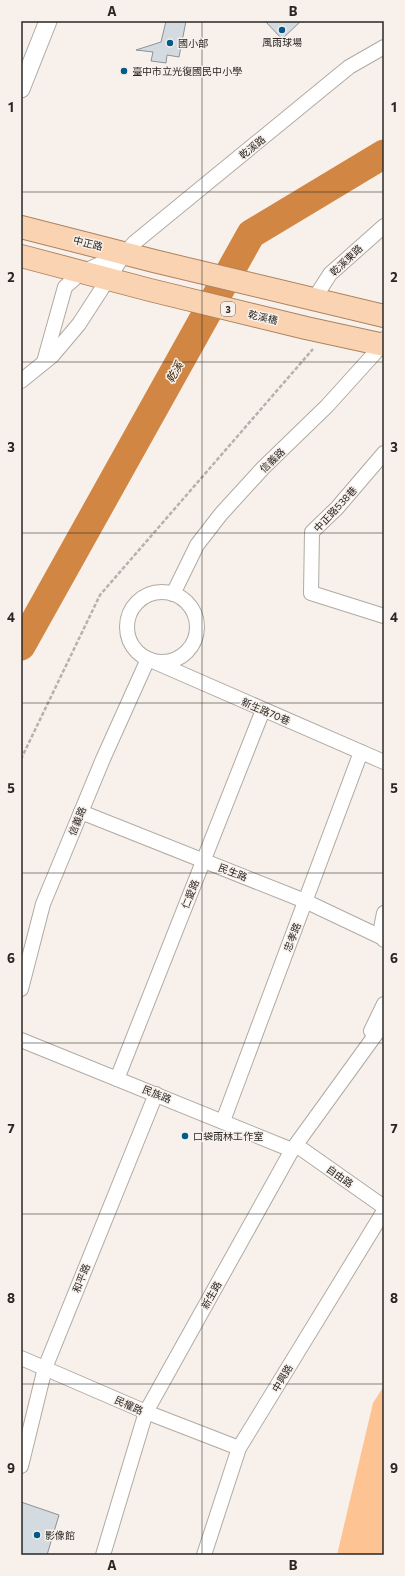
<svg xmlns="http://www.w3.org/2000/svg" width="405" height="1576" font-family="Commissioner,'Noto Sans TC',sans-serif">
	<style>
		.green { fill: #fec392 }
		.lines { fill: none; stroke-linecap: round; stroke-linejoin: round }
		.river { stroke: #d18743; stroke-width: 29 }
		.building { fill: #d3dae0; stroke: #8b9297 }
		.minor-casing { stroke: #b0aaa4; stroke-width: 16 }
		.tertiary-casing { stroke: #b0aaa4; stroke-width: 19 }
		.primary-casing { stroke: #ae835e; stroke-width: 24 }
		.path { stroke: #b6b1ac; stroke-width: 2.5; stroke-dasharray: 4 2; stroke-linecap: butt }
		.minor { stroke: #fff; stroke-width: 14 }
		.tertiary { stroke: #fff; stroke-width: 17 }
		.primary { stroke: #fad3b2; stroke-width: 22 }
		.grid { fill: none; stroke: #292624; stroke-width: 1; stroke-opacity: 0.55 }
		.poi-dot { fill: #005b8c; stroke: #f8f1eb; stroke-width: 1.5 }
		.labels { text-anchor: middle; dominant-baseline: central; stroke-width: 3; stroke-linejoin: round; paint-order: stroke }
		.shield { fill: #f8f1eb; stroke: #676360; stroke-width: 1 }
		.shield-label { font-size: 9px; font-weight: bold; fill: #292624 }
		.poi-label { font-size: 10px; fill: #292624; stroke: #f8f1eb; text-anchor: start }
		.street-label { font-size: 10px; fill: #292624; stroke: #f8f1eb }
		.water-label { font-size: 11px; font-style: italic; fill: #3e2103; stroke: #f8f1eb }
		.neatline { fill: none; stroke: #292624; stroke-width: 1.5 }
		.grid-label { font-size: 13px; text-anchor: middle; font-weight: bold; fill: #292624 }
	</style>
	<rect width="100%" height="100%" fill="#f8f1eb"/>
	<!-- green -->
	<path class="green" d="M384 1386V1555H337L373 1403Z"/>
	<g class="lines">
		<!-- river -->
		<path class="river" d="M21 646 251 234 384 154"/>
	</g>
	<!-- building -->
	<g class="building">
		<path d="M166 21H186L179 57 167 55 166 63 151 61 153 52 136 50 161 42Z"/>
		<path d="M265 21H301L282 39Z"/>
		<path d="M21 1502 59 1515 47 1555H21Z"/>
	</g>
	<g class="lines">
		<defs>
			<g id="minor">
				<path d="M314 299 330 274 384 226"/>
				<path d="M44 362 65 287 82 272 125 253"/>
				<path d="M21 381 52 356 79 324 125 253 134 243 349 67 384 47"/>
				<path d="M384 453 337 508 312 532 311 593 384 616"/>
				<circle cx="162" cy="627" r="35"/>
				<path d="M173 594 197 545 221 514 263 468 327 406 383 344 384 339"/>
				<path d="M81 812 305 901 383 938"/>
				<path d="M384 913 381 928 384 940"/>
				<path d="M21 989 43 904 103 759 148 659 384 762"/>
				<path d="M371 1031 384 1004"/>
				<path d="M21 1040 292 1150"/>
				<path d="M117 1079 263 710"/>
				<path d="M223 1121 361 752"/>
				<path d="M296 1145 384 1207"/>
				<path d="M21 1358 146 1412 239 1448"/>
				<path d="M21 1466 45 1368 156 1094"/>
				<path d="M103 1555 146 1412 292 1150 384 1023"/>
				<path d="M204 1555 239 1448 384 1211"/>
			</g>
			<path id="tertiary" d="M21 89 48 21"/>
			<g id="primary">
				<path d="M21 227 154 261 384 316"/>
				<path d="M21 256 150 290 306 328 384 345"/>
			</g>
		</defs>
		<!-- minor casing -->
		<use href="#minor" class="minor-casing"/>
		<!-- tertiary casing -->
		<use href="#tertiary" class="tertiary-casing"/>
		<!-- primary casing -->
		<use href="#primary" class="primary-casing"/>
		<!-- path -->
		<path class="path" d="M21 759 100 595 313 349"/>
		<!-- minor -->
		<use href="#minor" class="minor"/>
		<!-- tertiary -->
		<use href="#tertiary" class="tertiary"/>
		<!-- primary -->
		<use href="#primary" class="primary"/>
	</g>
	<!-- grid -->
	<path class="grid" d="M202 21V1555M21 192H384M21 362H384M21 533H384M21 703H384M21 873H384M21 1043H384M21 1214H384M21 1384H384"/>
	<!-- markers -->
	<g class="poi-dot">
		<circle cx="282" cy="30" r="4"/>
		<circle cx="170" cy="43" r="4"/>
		<circle cx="124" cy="71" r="4"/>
		<circle cx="185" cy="1136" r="4"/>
		<circle cx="37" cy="1535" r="4"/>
	</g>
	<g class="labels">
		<!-- shield labels -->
		<rect class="shield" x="221" y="302" width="14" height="14" rx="3"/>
		<g class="shield-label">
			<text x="228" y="309">3</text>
		</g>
		<!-- poi labels -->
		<g class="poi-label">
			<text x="282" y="42" text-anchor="middle">風雨球場</text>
			<text x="178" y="43">國小部</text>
			<text x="132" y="71">臺中市立光復國民中小學</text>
			<text x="193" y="1136">口袋雨林工作室</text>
			<text x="45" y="1535">影像館</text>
		</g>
		<!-- street labels -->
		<g class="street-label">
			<text transform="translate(252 147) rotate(-39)">乾溪路</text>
			<text transform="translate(88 243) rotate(14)">中正路</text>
			<text transform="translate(346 260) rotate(-43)">乾溪東路</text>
			<text transform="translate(263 317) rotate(14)">乾溪橋</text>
			<text transform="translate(272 460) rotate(-44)">信義路</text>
			<text transform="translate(335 509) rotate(-47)">中正路538巷</text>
			<text transform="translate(266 711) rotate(23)">新生路70巷</text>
			<text transform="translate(77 821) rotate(-68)">信義路</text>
			<text transform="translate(233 872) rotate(21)">民生路</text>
			<text transform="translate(190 894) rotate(-68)">仁愛路</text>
			<text transform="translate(292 937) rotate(-69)">忠孝路</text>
			<text transform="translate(157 1094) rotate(22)">民族路</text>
			<text transform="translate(340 1176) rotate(35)">自由路</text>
			<text transform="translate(81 1278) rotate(-68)">和平路</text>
			<text transform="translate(211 1295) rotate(-61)">新生路</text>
			<text transform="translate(282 1378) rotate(-59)">中興路</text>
			<text transform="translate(129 1405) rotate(24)">民權路</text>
		</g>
		<!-- water labels -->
		<g class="water-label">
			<text transform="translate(174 372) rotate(-61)">乾溪</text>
		</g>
	</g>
	<!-- border -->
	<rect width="405" height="1576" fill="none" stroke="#f8f1eb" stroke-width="44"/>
	<rect x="22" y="22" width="361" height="1532" class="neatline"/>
	<g class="grid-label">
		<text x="112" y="16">A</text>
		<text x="293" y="16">B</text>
		<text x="11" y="112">1</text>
		<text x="394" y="112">1</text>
		<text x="11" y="282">2</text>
		<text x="394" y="282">2</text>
		<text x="11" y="452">3</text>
		<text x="394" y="452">3</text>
		<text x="11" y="622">4</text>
		<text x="394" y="622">4</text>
		<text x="11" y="793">5</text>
		<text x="394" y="793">5</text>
		<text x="11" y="963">6</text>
		<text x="394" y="963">6</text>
		<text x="11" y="1133">7</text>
		<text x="394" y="1133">7</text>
		<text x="11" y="1303">8</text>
		<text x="394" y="1303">8</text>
		<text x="11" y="1473">9</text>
		<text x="394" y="1473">9</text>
		<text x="112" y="1570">A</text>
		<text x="293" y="1570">B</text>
	</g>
</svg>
